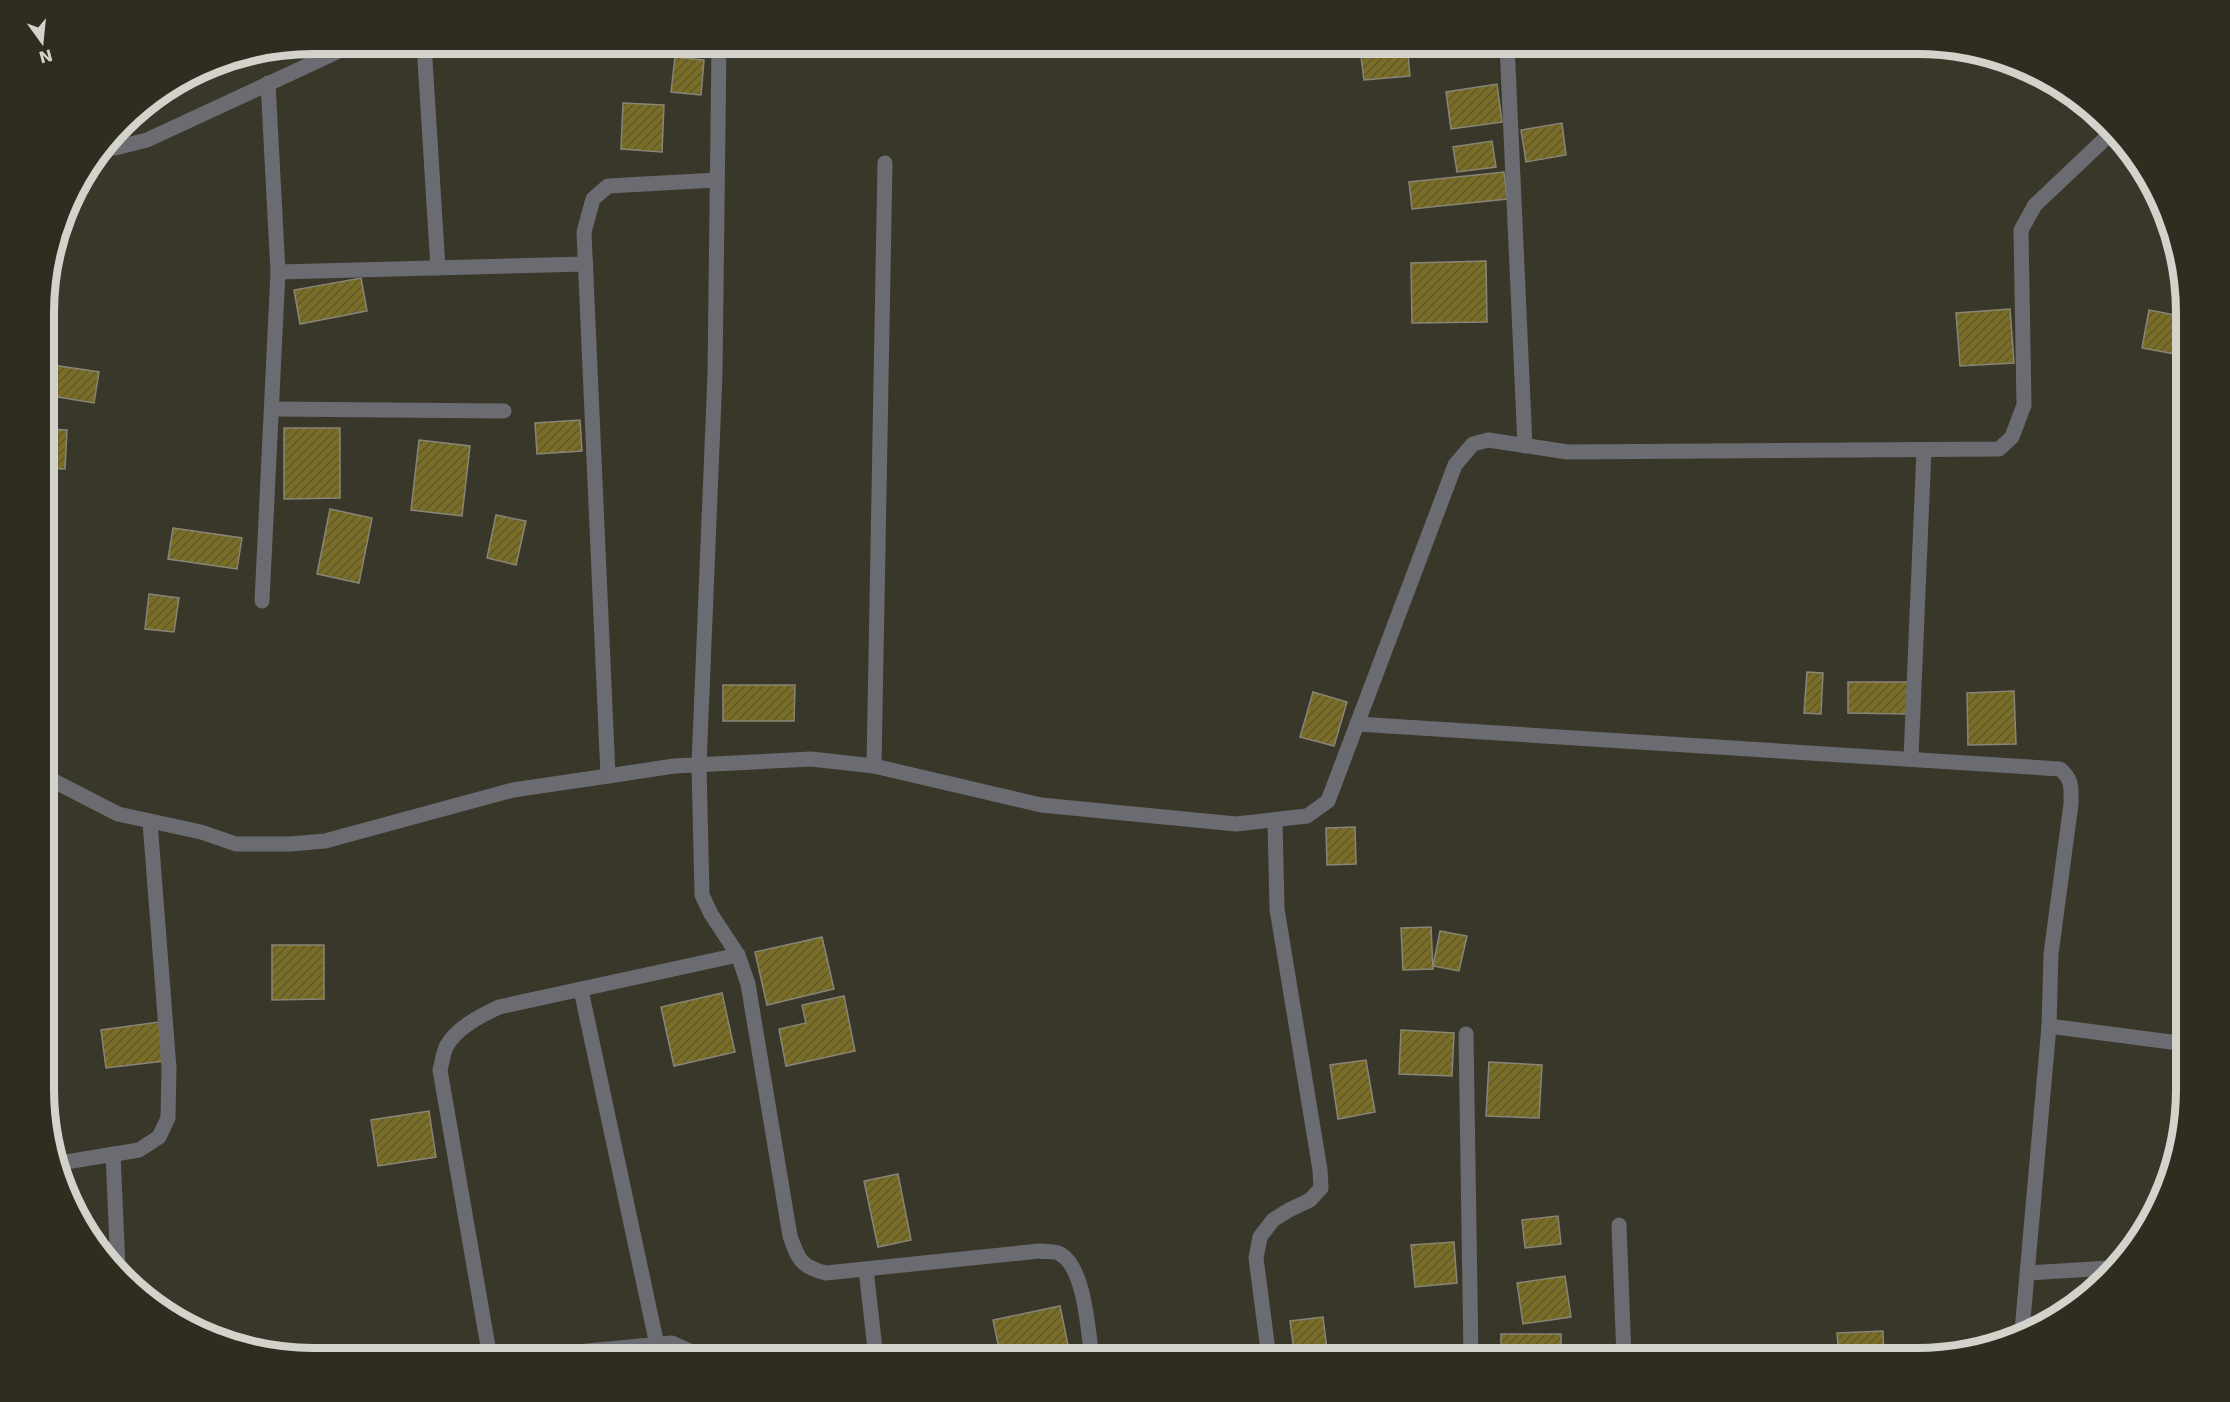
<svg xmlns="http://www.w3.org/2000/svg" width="2230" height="1402" font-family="'DejaVu Sans',sans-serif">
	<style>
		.building { fill: url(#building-hatch); stroke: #888577; stroke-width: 1.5 }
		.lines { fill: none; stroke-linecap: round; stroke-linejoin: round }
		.minor { stroke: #6b6b72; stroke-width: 15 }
		.rim { fill: none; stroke: #d4d3cb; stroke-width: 8 }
	</style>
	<defs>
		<pattern id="building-hatch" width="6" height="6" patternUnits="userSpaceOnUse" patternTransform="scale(1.5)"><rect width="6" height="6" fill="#7a6d26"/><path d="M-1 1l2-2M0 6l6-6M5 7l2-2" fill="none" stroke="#605830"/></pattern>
	</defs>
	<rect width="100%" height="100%" fill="#39372a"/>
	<!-- building -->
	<g class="building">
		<path d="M1407 44 1410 76 1364 80 1360 49Z"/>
		<path d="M675 57 704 60 701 95 671 92Z"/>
		<path d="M1497 84 1502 122 1451 129 1446 92Z"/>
		<path d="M623 103 664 105 662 152 621 149Z"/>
		<path d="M1562 123 1566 155 1526 162 1521 130Z"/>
		<path d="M1492 141 1496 167 1457 172 1453 147Z"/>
		<path d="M1504 172 1507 199 1412 209 1409 182Z"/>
		<path d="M1486 261 1487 322 1412 323 1411 263Z"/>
		<path d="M361 278 367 311 300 324 294 290Z"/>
		<path d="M2010 309 2014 363 1960 366 1956 313Z"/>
		<path d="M2149 310 2186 317V356L2142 348Z"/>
		<path d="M46 364 99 372 94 403 46 395Z"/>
		<path d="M580 420 582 451 537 454 535 423Z"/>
		<path d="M284 428H340V498L284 499Z"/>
		<path d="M46 429 67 430 65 469 46 468Z"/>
		<path d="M419 440 470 446 462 516 411 510Z"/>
		<path d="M330 509 372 518 359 583 317 574Z"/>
		<path d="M496 515 526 521 516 565 487 558Z"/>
		<path d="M173 528 242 538 237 569 168 559Z"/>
		<path d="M149 594 179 598 174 632 145 629Z"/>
		<path d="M1807 672 1823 673 1821 714 1804 713Z"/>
		<path d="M1848 682H1909V714L1848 713Z"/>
		<path d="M723 685H795L794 721H723Z"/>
		<path d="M2014 691 2016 744 1968 745 1967 693Z"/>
		<path d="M1313 692 1347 702 1334 746 1300 737Z"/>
		<path d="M1355 827 1356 864 1327 865 1326 828Z"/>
		<path d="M1431 927 1433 969 1403 970 1401 928Z"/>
		<path d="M1440 931 1467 936 1459 971 1433 966Z"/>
		<path d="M822 937 834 989 767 1005 755 952Z"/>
		<path d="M272 945H324V999L272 1000Z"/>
		<path d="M722 993 735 1052 674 1066 661 1007Z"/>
		<path d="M844 996 855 1051 786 1066 779 1029 806 1023 802 1005Z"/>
		<path d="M159 1022 164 1061 106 1068 101 1030Z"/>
		<path d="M1401 1030 1454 1033 1452 1076 1399 1074Z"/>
		<path d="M1366 1060 1375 1112 1338 1119 1330 1065Z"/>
		<path d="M1489 1062 1542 1065 1539 1118 1486 1116Z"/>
		<path d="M429 1111 436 1157 378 1166 371 1120Z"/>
		<path d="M898 1174 911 1240 878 1247 864 1181Z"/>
		<path d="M1558 1216 1561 1244 1525 1248 1522 1220Z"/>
		<path d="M1454 1242 1457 1283 1415 1287 1411 1245Z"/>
		<path d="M1565 1276 1571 1317 1523 1324 1517 1283Z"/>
		<path d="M1060 1306 1068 1345 1001 1358 993 1320Z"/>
		<path d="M1323 1317 1328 1358H1295L1290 1321Z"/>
		<path d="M1883 1331 1884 1358H1839L1837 1333Z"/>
		<rect x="1501" y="1334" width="60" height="24"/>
		<path d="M1453 1349 1454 1358H1388V1357Z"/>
	</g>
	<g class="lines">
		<!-- minor -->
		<g class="minor">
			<path d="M424 44 438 268"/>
			<path d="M719 44 715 374 699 765 702 895 711 914 738 955 748 984 790 1236C798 1259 801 1267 826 1273L1039 1251C1045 1252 1053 1251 1058 1253 1085 1264 1088 1332 1092 1358"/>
			<path d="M1507 44 1525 446"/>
			<path d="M106 148H115L147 140 354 44"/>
			<path d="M278 272 586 264"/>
			<path d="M272 409 504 411"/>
			<path d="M262 601 278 272 268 83"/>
			<path d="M1357 724 2060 769C2073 780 2071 788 2071 804L2051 954 2049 1026 2022 1331"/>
			<path d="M1911 758 1924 450"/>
			<path d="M874 766 885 163"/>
			<path d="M608 776 584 232 593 199 608 186 717 180"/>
			<path d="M46 777 118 814 201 832 236 844H290L325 841 513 790 608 776 674 766 811 759 874 766 1041 805 1236 824 1307 816 1328 801 1455 465 1473 444 1488 440 1568 452 1999 449 2012 437 2024 405 2021 230 2035 205 2109 135"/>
			<path d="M581 990 657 1345"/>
			<path d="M2049 1026 2186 1044"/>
			<path d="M1466 1034 1471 1358"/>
			<path d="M113 1154 118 1268"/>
			<path d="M60 1163 139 1150 159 1137 168 1118 169 1068 150 822"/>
			<path d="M1619 1225 1624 1358"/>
			<path d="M866 1269 876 1358"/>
			<path d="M2028 1273 2109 1268"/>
			<path d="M490 1358 440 1070C442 1063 443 1054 446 1047 456 1028 480 1016 499 1007L738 955"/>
			<path d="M512 1358 672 1343 697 1354 702 1358"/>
			<path d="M1269 1358 1256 1258 1260 1237 1273 1220 1289 1210 1310 1200 1321 1188 1320 1170 1277 909 1275 820"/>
		</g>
	</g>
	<!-- crop -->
	<path d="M0 0H2230V1402H0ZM313 54H1917A259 259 0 0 1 2176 313V1089A259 259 0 0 1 1917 1348H313A259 259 0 0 1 54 1089V313A259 259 0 0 1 313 54Z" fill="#2f2d20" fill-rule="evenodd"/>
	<path class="rim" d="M313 54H1917A259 259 0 0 1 2176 313V1089A259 259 0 0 1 1917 1348H313A259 259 0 0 1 54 1089V313A259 259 0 0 1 313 54Z"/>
	<!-- north arrow -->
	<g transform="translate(42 42) rotate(165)" stroke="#2f2d20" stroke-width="4.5" paint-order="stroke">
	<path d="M0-4.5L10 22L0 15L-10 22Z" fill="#d4d3cb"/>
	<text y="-9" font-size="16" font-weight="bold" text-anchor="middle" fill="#d4d3cb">N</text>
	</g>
</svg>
